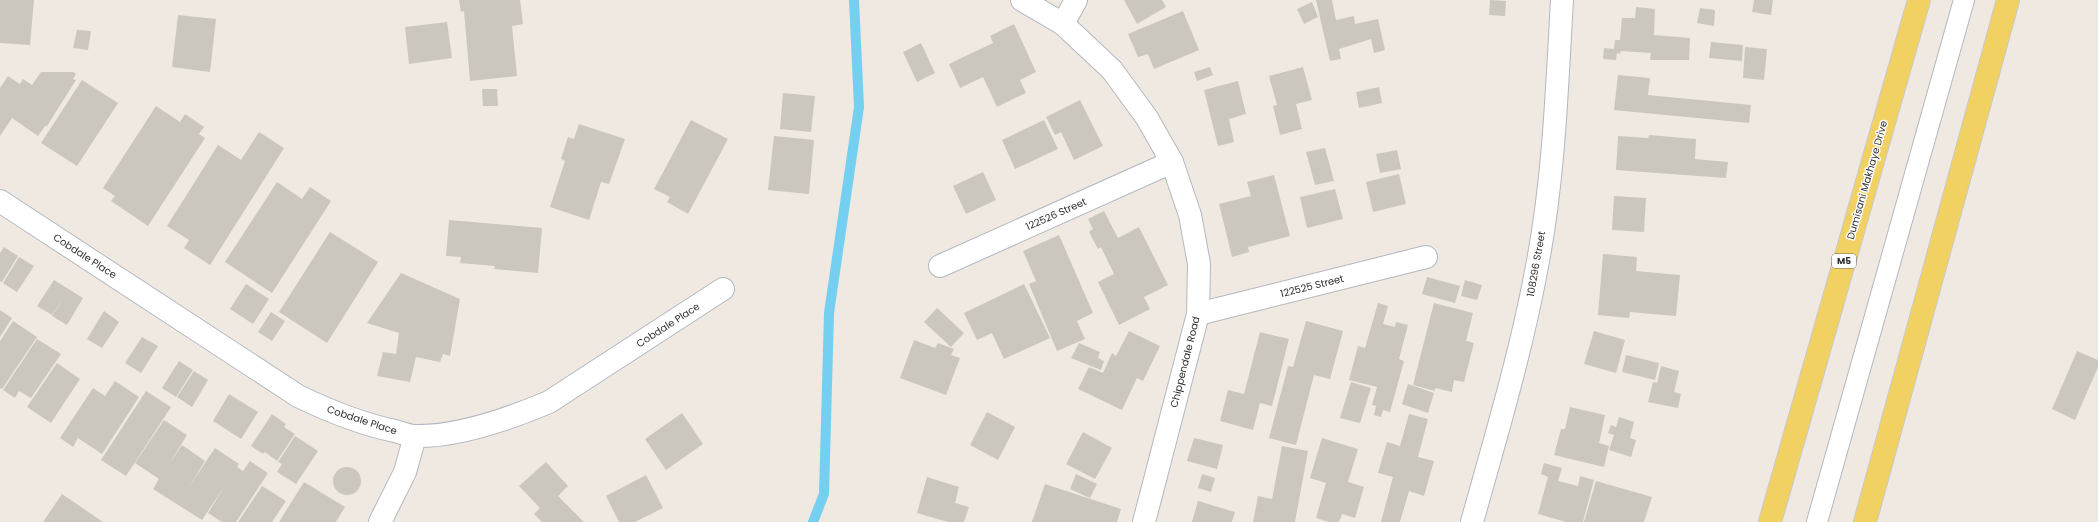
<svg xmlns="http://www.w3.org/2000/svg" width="2098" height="522" font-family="Poppins,sans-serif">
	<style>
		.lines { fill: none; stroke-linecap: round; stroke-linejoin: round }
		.stream { stroke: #75cff0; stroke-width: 10 }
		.building { fill: #cbc7bf }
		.service-casing { stroke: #b4b7c1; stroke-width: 22 }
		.minor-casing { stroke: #b4b7c1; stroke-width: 24 }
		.tertiary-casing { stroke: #b4b7c1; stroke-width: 24 }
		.primary-casing { stroke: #c9c9c9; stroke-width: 24 }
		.service { stroke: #fff; stroke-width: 20 }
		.minor { stroke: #fff; stroke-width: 22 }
		.tertiary { stroke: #fff; stroke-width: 22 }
		.primary { stroke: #f2d163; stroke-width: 22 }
		.labels { text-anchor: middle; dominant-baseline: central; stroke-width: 3; stroke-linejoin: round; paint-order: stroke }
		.shield { fill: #fff; stroke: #6d6d6d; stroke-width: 1 }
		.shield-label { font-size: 9px; font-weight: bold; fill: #2e2e2e }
		.street-label { font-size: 10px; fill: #2e2e2e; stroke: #fff }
	</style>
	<rect width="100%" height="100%" fill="#efe9e1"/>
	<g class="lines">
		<!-- stream -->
		<path class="stream" d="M813 522 824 494 829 313 859 107 854 0"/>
	</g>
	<!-- building -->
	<g class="building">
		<path d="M0 0H34L30 45 0 43Z"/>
		<path d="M459 0H520L523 24 512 26 517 76 470 81 464 11 461 12Z"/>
		<path d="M1124 0H1162L1166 7 1137 24Z"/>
		<path d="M1316 0H1332L1336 20 1354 16 1355 24 1378 19 1385 50 1374 53 1371 39 1339 49 1341 59 1330 61Z"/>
		<path d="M1490 0 1506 1 1505 16 1489 15Z"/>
		<path d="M1754 0H1773L1771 15 1752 12Z"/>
		<path d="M1312 2 1318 17 1304 24 1297 9Z"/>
		<path d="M1636 7 1655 9 1654 35 1690 38 1689 60H1650L1651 53 1621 51 1620 54 1617 53 1616 60 1603 59 1604 48 1614 49 1615 40H1620L1622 18H1635Z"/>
		<path d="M1700 8 1715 10 1714 26 1697 23Z"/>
		<path d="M1183 11 1199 50 1154 69 1148 54 1138 57 1128 34Z"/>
		<path d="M178 15 216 19 210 72 172 67Z"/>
		<path d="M447 22 452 58 409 64 405 27Z"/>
		<path d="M1014 24 1036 72 1020 80 1026 93 997 107 983 77 960 88 949 64 993 43 990 36Z"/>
		<path d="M77 30 91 31 88 50 73 48Z"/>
		<path d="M1711 42 1743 45 1742 61 1709 58Z"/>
		<path d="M921 43 935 73 917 82 903 52Z"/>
		<path d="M1745 47 1767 49 1764 80 1743 78Z"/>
		<path d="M1210 67 1213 75 1197 81 1194 72Z"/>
		<path d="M1303 67 1312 100 1296 104 1302 129 1280 135 1273 106 1277 105 1269 76Z"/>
		<path d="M41 72H73L76 74 73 79 76 80 47 126H45L38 136 12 118 0 136V88L8 76 20 84 23 79 32 85Z"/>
		<path d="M1618 75 1650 78 1648 95 1751 105 1749 123 1614 110Z"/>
		<path d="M82 80 118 103 77 166 41 143Z"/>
		<path d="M1238 81 1246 114 1229 119 1234 142 1218 146 1204 90Z"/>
		<path d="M1379 87 1382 103 1359 108 1356 92Z"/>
		<path d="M482 89H497L498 106H483Z"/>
		<path d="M783 93 815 96 811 132 780 129Z"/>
		<path d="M1080 100 1103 146 1074 160 1061 132 1055 135 1046 117Z"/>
		<path d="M156 106 180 122 185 114 204 127 199 134 205 138 148 226 111 201 115 196 103 188Z"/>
		<path d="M691 120 728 139 688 214 667 202 670 197 654 189Z"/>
		<path d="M1044 120 1058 149 1015 169 1002 140Z"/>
		<path d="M579 124 625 139 609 184 601 182 589 220 550 207 565 161 561 159 568 137 574 139Z"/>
		<path d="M259 132 284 148 210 265 184 248 189 240 167 226 218 145 241 160Z"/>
		<path d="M1649 135 1696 139 1695 159 1728 162 1726 178 1616 170 1618 136 1648 138Z"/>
		<path d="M774 136 814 140 809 194 768 190Z"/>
		<path d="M1325 148 1334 181 1315 185 1306 152Z"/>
		<path d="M1397 150 1401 169 1380 173 1376 154Z"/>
		<path d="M983 172 996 200 966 214 953 186Z"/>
		<path d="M1399 174 1406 204 1373 212 1366 182Z"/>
		<path d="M1274 175 1290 236 1248 247 1249 252 1232 257 1219 204 1251 196 1247 182Z"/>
		<path d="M277 182 302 199 310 187 331 201 272 293 225 262Z"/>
		<path d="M1335 189 1343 219 1307 228 1300 197Z"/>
		<path d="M1614 196 1646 198 1644 232 1612 230Z"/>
		<path d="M1104 211 1118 238 1139 227 1168 285 1144 297 1150 309 1119 325 1098 282 1114 274 1101 247 1098 249 1089 232 1093 229 1088 219Z"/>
		<path d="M449 220 542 228 538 273 494 269 495 266 460 263 461 257 446 256Z"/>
		<path d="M330 232 378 262 327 343 279 312Z"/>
		<path d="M1059 235 1093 313 1077 321 1085 339 1057 351 1029 284 1036 281 1023 251Z"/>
		<path d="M4 247 18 256 2 282 0 281V253Z"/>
		<path d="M1603 254 1637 257 1636 271 1680 275 1676 316 1630 312 1629 318 1598 315Z"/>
		<path d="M19 257 34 266 17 292 3 283Z"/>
		<path d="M401 273 460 299 450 356 443 354 440 362 416 357 410 382 377 376 383 352 396 354 399 333 367 323Z"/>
		<path d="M1427 277 1460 286 1455 303 1422 294Z"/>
		<path d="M54 280 83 298 67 325 52 316 63 299 52 315 37 306Z"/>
		<path d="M1465 280 1482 285 1477 300 1461 296Z"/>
		<path d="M246 284 269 299 253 324 230 309Z"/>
		<path d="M1024 284 1050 338 1004 359 992 333 977 340 964 313Z"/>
		<path d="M1378 303 1388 306 1383 324 1395 327 1396 322 1408 325 1399 359 1404 361 1390 412 1383 410 1381 417 1374 415 1376 406 1372 405 1377 387 1349 380 1358 346 1365 348Z"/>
		<path d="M1434 303 1473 313 1466 341 1474 343 1464 382 1454 380 1452 392 1435 388V391L1413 385Z"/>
		<path d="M937 308 964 333 951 347 924 322Z"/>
		<path d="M0 310 12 318 0 337Z"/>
		<path d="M104 311 119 322 102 348 87 339Z"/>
		<path d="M271 312 285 321 272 341 258 332Z"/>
		<path d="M13 321 37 337 2 389 0 388V341Z"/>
		<path d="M1306 321 1343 331 1330 379 1314 375 1296 445 1269 438 1288 366 1293 367Z"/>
		<path d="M1129 331 1160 346 1143 381 1137 378 1122 410 1078 389 1089 367 1103 373 1112 353 1116 356Z"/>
		<path d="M1594 331 1625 340 1616 373 1584 364Z"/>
		<path d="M1260 332 1289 339 1272 406 1260 403 1253 430 1220 421 1228 390 1244 394Z"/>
		<path d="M142 337 158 346 141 373 125 363Z"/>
		<path d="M37 339 61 354 31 398 19 391 15 398 3 390Z"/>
		<path d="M914 340 935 348 938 343 954 349 951 355 960 358 946 395 900 378Z"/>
		<path d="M1079 343 1100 352 1098 358 1104 361 1101 370 1071 358Z"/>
		<path d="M2077 351 2098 360V367L2075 420 2052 409Z"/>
		<path d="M1626 355 1659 363 1655 380 1622 372Z"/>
		<path d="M179 361 193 370 176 397 162 388Z"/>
		<path d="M57 363 80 379 51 423 27 407Z"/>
		<path d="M1661 366 1679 371 1674 392 1681 394 1678 408 1648 402 1653 382 1657 383Z"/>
		<path d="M194 371 208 380 192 407 177 397Z"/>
		<path d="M115 381 139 397 102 454 78 438 73 447 60 438 93 388 105 396Z"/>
		<path d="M1351 382 1371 388 1360 423 1340 418Z"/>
		<path d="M1408 384 1434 393 1428 413 1402 404Z"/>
		<path d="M146 391 171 407 126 476 101 460Z"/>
		<path d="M229 394 258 412 241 439 213 421Z"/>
		<path d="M1570 407 1605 415 1599 443 1609 446 1604 467 1554 455 1561 429H1565Z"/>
		<path d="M987 412 1015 427 998 460 970 445Z"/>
		<path d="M682 413 703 444 666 470 645 439Z"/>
		<path d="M272 414 286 424 284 427 295 434 277 461 265 452 263 454 251 446Z"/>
		<path d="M1409 414 1428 419 1418 457 1434 461 1424 496 1409 491 1400 522H1381L1393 477 1378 473 1387 442 1400 446Z"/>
		<path d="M1619 417 1634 422 1630 438 1636 440 1631 457 1609 450 1614 435 1608 433 1611 425 1616 427Z"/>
		<path d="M164 420 187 435 169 464 182 445 205 461 189 487 215 448 239 464 237 467 243 471 250 461 268 473 236 522H222L208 513 226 484 202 520 153 489 159 479 135 463Z"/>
		<path d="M1083 432 1112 448 1095 479 1066 464Z"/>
		<path d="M295 436 318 451 296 484 277 472 282 464 278 462Z"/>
		<path d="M1194 438 1223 445 1217 469 1187 461Z"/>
		<path d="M1322 438 1358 449 1348 482 1364 487 1355 518 1342 514 1339 522H1329L1316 518 1326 483 1310 478Z"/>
		<path d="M1282 446 1308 451 1295 522H1253L1258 496 1272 499Z"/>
		<path d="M546 462 568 486 558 496 584 522H542L534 514 540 508 519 486Z"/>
		<path d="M1544 463 1562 468 1558 481 1578 486 1580 476 1594 480 1583 522H1566L1538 514 1548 477 1541 474Z"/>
		<circle cx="347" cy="481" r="14"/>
		<path d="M1076 474 1097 484 1090 498 1070 489Z"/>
		<path d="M1202 474 1215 478 1211 492 1198 488Z"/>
		<path d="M646 475 663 508 635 522H619L606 496Z"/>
		<path d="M927 477 959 487 955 503 969 507 964 522H948L917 513Z"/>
		<path d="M1596 481 1652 497 1644 522H1584Z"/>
		<path d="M304 482 345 507 336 522H279Z"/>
		<path d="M1045 484 1121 509 1117 522H1032Z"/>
		<path d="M262 486 286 501 272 522H238Z"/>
		<path d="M62 494 103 522H43Z"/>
		<path d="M1198 501 1235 512 1232 522H1192Z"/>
	</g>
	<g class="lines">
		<defs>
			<path id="service" d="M1817 522 1964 0"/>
			<g id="minor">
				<path d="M1022 0 1063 24 1112 70 1147 118 1172 162 1190 215 1199 264 1198 314 1144 522"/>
				<path d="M1063 24 1076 0"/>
				<path d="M0 201 298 396C329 411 361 424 395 431 402 433 409 436 416 436 458 437 511 418 549 402L723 289"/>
				<path d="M940 266 1172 162"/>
				<path d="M1198 314 1426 257"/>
				<path d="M380 522 405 472 415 436"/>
			</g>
			<path id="tertiary" d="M1472 522C1496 436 1522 350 1538 261 1554 176 1557 87 1562 0"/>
			<g id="primary">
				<path d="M1770 522 1919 0"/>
				<path d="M1865 522 2008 0"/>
			</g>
		</defs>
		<!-- service casing -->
		<use href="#service" class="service-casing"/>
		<!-- minor casing -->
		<use href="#minor" class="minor-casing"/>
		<!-- tertiary casing -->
		<use href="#tertiary" class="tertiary-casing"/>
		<!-- primary casing -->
		<use href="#primary" class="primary-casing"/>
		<!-- service -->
		<use href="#service" class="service"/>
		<!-- minor -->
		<use href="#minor" class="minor"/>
		<!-- tertiary -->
		<use href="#tertiary" class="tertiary"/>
		<!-- primary -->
		<use href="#primary" class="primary"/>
	</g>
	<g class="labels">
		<!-- shield labels -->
		<rect class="shield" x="1832" y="254" width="24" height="14" rx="3"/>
		<g class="shield-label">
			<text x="1844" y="261">M5</text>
		</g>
		<!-- street labels -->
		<g class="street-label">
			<text transform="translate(1867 180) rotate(-74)">Dumisani Makhaye Drive</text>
			<text transform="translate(1056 214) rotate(-24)">122526 Street</text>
			<text transform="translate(85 256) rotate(33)">Cobdale Place</text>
			<text transform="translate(1536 264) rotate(-80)">108296 Street</text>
			<text transform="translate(1312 286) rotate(-14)">122525 Street</text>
			<text transform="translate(668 325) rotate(-33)">Cobdale Place</text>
			<text transform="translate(1185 362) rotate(-76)">Chippendale Road</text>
			<text transform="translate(362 420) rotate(18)">Cobdale Place</text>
		</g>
	</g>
</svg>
